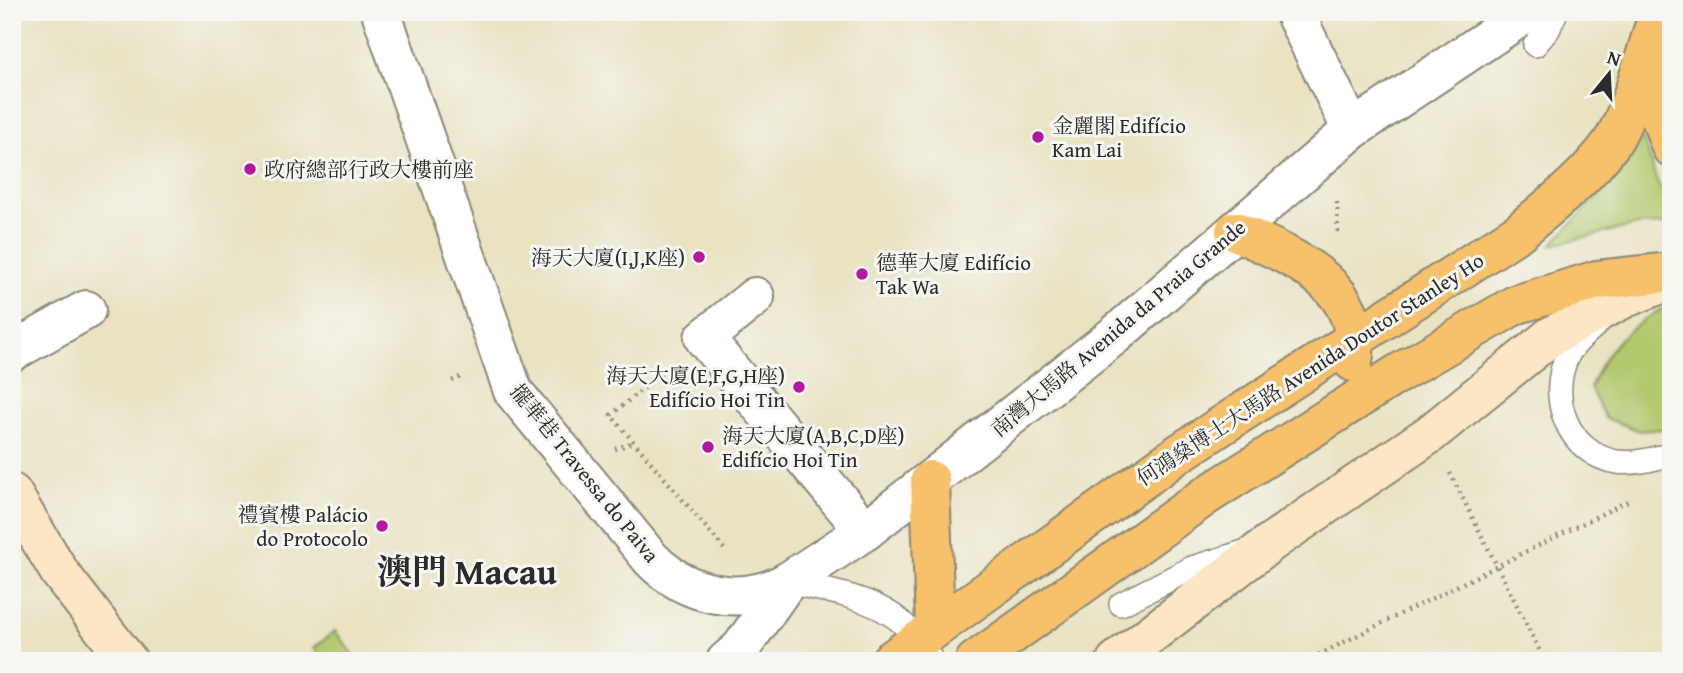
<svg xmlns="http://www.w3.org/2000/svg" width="1683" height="673" font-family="'Gentium Book Plus','Noto Serif SC',serif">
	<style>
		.green { fill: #b2c96e; stroke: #6e7a4c; stroke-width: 2 }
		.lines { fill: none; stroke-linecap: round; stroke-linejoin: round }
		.lane-casing { stroke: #8a8776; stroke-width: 26 }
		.street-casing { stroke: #8a8776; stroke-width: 42 }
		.secondary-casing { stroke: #8a8776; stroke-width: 42 }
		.primary-casing { stroke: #8a8776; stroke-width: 42 }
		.path { stroke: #8a8776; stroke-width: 4.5; stroke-dasharray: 2 5; stroke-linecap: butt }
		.lane { stroke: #fff; stroke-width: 23 }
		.street { stroke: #fff; stroke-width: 38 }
		.secondary { stroke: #fce6c4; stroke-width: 38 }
		.primary { stroke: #f7c06b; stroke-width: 38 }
		.poi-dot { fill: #b5179e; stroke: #f6f6f2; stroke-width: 2.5 }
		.labels { text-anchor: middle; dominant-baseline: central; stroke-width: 6; stroke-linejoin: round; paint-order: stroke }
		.poi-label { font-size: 21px; fill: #2b2b2b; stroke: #f6f6f2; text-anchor: start }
		.street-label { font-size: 21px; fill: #2b2b2b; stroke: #f6f6f2 }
		.town-label { font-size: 35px; font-weight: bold; fill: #2b2b2b; stroke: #f6f6f2 }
	</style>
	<rect width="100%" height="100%" fill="#f6f6f2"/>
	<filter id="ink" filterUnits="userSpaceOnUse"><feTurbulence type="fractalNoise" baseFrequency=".0143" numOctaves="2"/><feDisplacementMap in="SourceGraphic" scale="14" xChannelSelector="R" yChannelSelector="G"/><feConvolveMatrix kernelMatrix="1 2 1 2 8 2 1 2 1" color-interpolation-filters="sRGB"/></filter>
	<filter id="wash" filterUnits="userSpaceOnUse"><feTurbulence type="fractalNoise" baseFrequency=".00686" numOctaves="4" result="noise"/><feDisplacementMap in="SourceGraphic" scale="28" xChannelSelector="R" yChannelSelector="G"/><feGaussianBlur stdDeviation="1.57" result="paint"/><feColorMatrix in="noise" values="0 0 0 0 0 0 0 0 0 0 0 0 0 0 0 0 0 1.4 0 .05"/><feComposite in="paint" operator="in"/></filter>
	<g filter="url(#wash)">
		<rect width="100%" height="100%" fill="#e9e3c2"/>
		<!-- green -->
		<g class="green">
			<path d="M1643 138 1658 184 1671 202V224L1638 225 1551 245 1614 180Z"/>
			<path d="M1665 307H1671V428L1640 431 1605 418 1590 388C1607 345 1626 330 1665 307Z"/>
			<path d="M335 631 359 661H325L314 648Z"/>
		</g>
	</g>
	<g filter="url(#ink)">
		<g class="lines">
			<defs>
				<g id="lane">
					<path d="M1535 45 1548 30 1556 12"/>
					<path d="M1598 323C1588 332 1574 343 1568 355 1547 396 1567 454 1617 462 1632 464 1646 461 1660 457"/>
					<path d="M787 582C820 590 863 595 892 615 908 625 921 645 932 661"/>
					<path d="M1121 604 1192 568 1244 552"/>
				</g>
				<g id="street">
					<path d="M381 12 513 391 651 559C687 596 741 607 787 582"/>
					<path d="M1294 12 1352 130"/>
					<path d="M755 297 704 338 865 531"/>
					<path d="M12 352 86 310"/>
					<path d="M726 661 741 648 787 582 865 531 1115 335 1352 130 1528 12"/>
				</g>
				<g id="secondary">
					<path d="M12 493 60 573 128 661"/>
					<path d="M1116 661 1270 543 1430 434 1551 336 1623 299 1671 280"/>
				</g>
				<g id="primary">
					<path d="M1651 54 1654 99 1671 147"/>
					<path d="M1235 231C1292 257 1366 284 1353 362"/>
					<path d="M930 480 935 626"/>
					<path d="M890 661 1178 454 1519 232C1551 205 1585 179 1610 145 1629 119 1646 51 1657 18"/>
					<path d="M975 661 1207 495 1399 373 1515 305 1597 280 1671 272"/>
				</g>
			</defs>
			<!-- lane casing -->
			<use href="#lane" class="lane-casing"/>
			<!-- street casing -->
			<use href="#street" class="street-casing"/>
			<!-- secondary casing -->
			<use href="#secondary" class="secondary-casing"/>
			<!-- primary casing -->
			<use href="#primary" class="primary-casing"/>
			<!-- path -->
			<g class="path">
				<path d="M1337 202 1338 236"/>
				<path d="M672 365 611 415 726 551"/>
				<path d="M452 381 464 375"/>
				<path d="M615 449 634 442"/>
				<path d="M1450 473 1545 661"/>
				<path d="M298 657 302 661"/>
				<path d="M1306 661 1632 499"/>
			</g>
			<!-- lane -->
			<use href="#lane" class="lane"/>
			<!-- street -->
			<use href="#street" class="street"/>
			<!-- secondary -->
			<use href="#secondary" class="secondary"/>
			<!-- primary -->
			<use href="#primary" class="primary"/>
		</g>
	</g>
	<!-- markers -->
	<g class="poi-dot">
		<circle cx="1038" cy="137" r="7"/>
		<circle cx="250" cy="169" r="7"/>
		<circle cx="699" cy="257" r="7"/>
		<circle cx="862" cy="274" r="7"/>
		<circle cx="799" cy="387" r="7"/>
		<circle cx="708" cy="447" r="7"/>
		<circle cx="382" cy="526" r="7"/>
	</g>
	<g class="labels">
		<!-- poi labels -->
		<g class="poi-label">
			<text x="1052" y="125">金麗閣 Edifício<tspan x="1052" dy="24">Kam Lai</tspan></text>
			<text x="264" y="169">政府總部行政大樓前座</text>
			<text x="685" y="257" text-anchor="end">海天大廈(I,J,K座)</text>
			<text x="876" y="262">德華大廈 Edifício<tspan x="876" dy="24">Tak Wa</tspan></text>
			<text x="785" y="375" text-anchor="end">海天大廈(E,F,G,H座)<tspan x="785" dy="24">Edifício Hoi Tin</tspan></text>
			<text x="722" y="435">海天大廈(A,B,C,D座)<tspan x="722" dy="24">Edifício Hoi Tin</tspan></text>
			<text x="368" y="514" text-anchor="end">禮賓樓 Palácio<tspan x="368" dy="24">do Protocolo</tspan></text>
		</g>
		<!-- street labels -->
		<g class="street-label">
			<text transform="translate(1118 328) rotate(-40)">南灣大馬路 Avenida da Praia Grande</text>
			<text transform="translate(1310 369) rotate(-33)">何鴻燊博士大馬路 Avenida Doutor Stanley Ho</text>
			<text transform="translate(585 473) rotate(51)">擺華巷 Travessa do Paiva</text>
		</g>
		<!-- town labels -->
		<g class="town-label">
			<text x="467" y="571">澳門 Macau</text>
		</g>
	</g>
	<!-- margin -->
	<rect width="1683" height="673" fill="none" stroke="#f6f6f2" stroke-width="42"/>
	<!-- north arrow -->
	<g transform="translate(1609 74) rotate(18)" stroke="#f6f6f2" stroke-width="5" paint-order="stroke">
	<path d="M0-5L12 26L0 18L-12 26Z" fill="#2b2b2b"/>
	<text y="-10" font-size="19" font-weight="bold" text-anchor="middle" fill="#2b2b2b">N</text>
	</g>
</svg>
